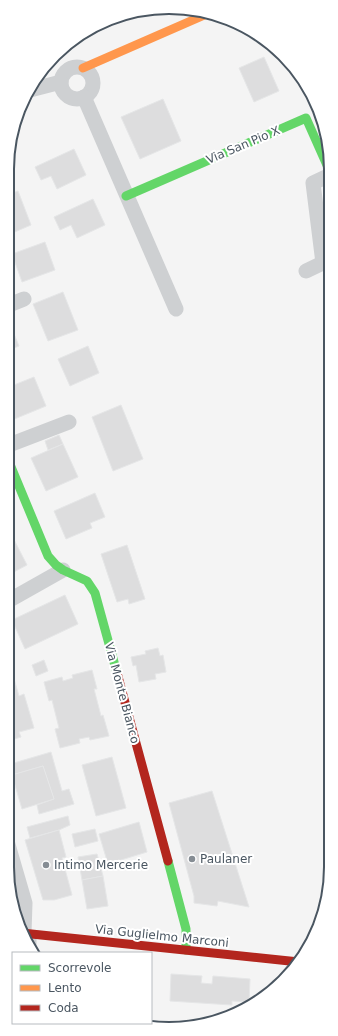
<svg xmlns="http://www.w3.org/2000/svg" width="338" height="1036" font-family="'DejaVu Sans',sans-serif">
	<style>
		.building { fill: #ddddde; stroke: #e5e6e7 }
		.lines { fill: none; stroke-linecap: round; stroke-linejoin: round }
		.lane { stroke: #ced0d2; stroke-width: 7 }
		.street { stroke: #ced0d2; stroke-width: 15 }
		.fast { stroke: #63d668; stroke-width: 9 }
		.slow { stroke: #ff974d; stroke-width: 9 }
		.jam { stroke: #b3261e; stroke-width: 9 }
		.poi-dot { fill: #868d94; stroke: #fff; stroke-width: 1.5 }
		.labels { text-anchor: middle; dominant-baseline: central; stroke-width: 4; stroke-linejoin: round; paint-order: stroke }
		.street-label { font-size: 12px; fill: #4a5661; stroke: #fff }
		.poi-label { font-size: 12px; fill: #4a5661; stroke: #fff; text-anchor: start }
		.rim { fill: none; stroke: #4a5661; stroke-width: 2 }
	</style>
	<rect width="100%" height="100%" fill="#f4f4f4"/>
	<!-- building -->
	<g class="building">
		<path d="M264 57 279 91 254 102 239 68Z"/>
		<path d="M163 99 181 141 140 159 121 117Z"/>
		<path d="M74 149 86 175 57 189 51 176 41 180 35 167Z"/>
		<path d="M18 191 31 225 10 234V194Z"/>
		<path d="M93 199 105 225 77 238 71 225 60 230 54 217Z"/>
		<path d="M45 242 55 270 22 282 12 254Z"/>
		<path d="M63 292 78 330 48 341 33 304Z"/>
		<path d="M9 322 19 346 9 350Z"/>
		<path d="M88 346 99 373 70 386 58 359Z"/>
		<path d="M34 377 46 406 12 420 9 412V387Z"/>
		<path d="M121 405 143 459 113 471 92 417Z"/>
		<path d="M59 435 63 444 48 450 45 441Z"/>
		<path d="M63 444 78 477 46 491 31 458Z"/>
		<path d="M95 493 105 517 90 523 92 528 66 539 54 511Z"/>
		<path d="M8 528 27 565 8 575Z"/>
		<path d="M127 545 145 599 129 604 128 599 117 602 101 554Z"/>
		<path d="M65 595 78 624 25 649 12 620Z"/>
		<path d="M158 648 160 656 163 655 166 672 155 674 156 679 139 682 136 665 133 666 131 657 146 654 145 651Z"/>
		<path d="M8 658 19 696 24 694 34 728 19 732 21 737 8 741Z"/>
		<path d="M44 660 48 671 36 676 32 665Z"/>
		<path d="M92 670 97 689H94L101 716 103 715 109 736 90 740 89 737 79 739 80 743 60 748 55 729 59 728 52 700 49 701 44 682 62 677 63 681 73 678 72 675Z"/>
		<path d="M51 752 62 791 69 789 74 804 39 814 37 805 54 799 43 766 12 775 7 765Z"/>
		<path d="M112 757 126 808 96 816 82 765Z"/>
		<path d="M43 766 54 799 22 809 12 775Z"/>
		<path d="M212 791 249 907 218 901 217 906 194 903V896L169 803Z"/>
		<path d="M68 816 70 825 59 830 30 838 27 827Z"/>
		<path d="M139 822 147 852 108 864 99 834Z"/>
		<path d="M95 829 98 841 75 847 72 834Z"/>
		<path d="M59 830 66 857 62 858 72 895 54 900H43L25 840Z"/>
		<path d="M97 854 103 876 82 880 78 857Z"/>
		<path d="M103 876 108 906 87 909 82 880Z"/>
		<path d="M171 974 202 976 201 983 212 984 213 976 250 979 249 1002 232 1001V1005L170 1001Z"/>
		<path d="M273 980 280 981 272 989Z"/>
		<path d="M262 992H268L261 1000Z"/>
		<path d="M206 1017H226L211 1024H205Z"/>
	</g>
	<g class="lines">
		<!-- lane -->
		<path class="lane" d="M33 950V937"/>
		<!-- street -->
		<g class="street">
			<circle cx="77" cy="83" r="16"/>
			<path d="M30 90 61 82"/>
			<path d="M84 97 176 309"/>
			<path d="M323 263 313 183 330 175"/>
			<path d="M306 271 329 260"/>
			<path d="M9 305 24 299"/>
			<path d="M9 445 69 422"/>
			<path d="M8 601 63 570"/>
			<path d="M7 841 25 903 24 933"/>
		</g>
		<!-- fast -->
		<g class="fast">
			<path d="M126 196 306 118 330 172"/>
			<path d="M9 462 48 556 56 565 63 570 87 581 95 593 117 673"/>
			<path d="M168 861 186 929V950"/>
		</g>
		<!-- slow -->
		<path class="slow" d="M83 68 209 13"/>
		<!-- jam -->
		<g class="jam">
			<path d="M117 673 168 861"/>
			<path d="M22 933 299 962"/>
		</g>
	</g>
	<!-- markers -->
	<g class="poi-dot">
		<circle cx="192" cy="859" r="4"/>
		<circle cx="46" cy="865" r="4"/>
	</g>
	<g class="labels">
		<!-- street labels -->
		<g class="street-label">
			<text transform="translate(243 145) rotate(-23)">Via San Pio X</text>
			<text transform="translate(122 693) rotate(75)">Via Monte Bianco</text>
			<text transform="translate(162 936) rotate(6)">Via Guglielmo Marconi</text>
		</g>
		<!-- poi labels -->
		<g class="poi-label">
			<text x="200" y="859">Paulaner</text>
			<text x="54" y="865">Intimo Mercerie</text>
		</g>
	</g>
	<!-- crop -->
	<path d="M0 0H338V1036H0ZM169 14H169A155 155 0 0 1 324 169V867A155 155 0 0 1 169 1022H169A155 155 0 0 1 14 867V169A155 155 0 0 1 169 14Z" fill="#fff" fill-rule="evenodd"/>
	<path class="rim" d="M169 14H169A155 155 0 0 1 324 169V867A155 155 0 0 1 169 1022H169A155 155 0 0 1 14 867V169A155 155 0 0 1 169 14Z"/>
	<!-- legend -->
	<rect x="12" y="952" width="140" height="72" fill="#ffffff" stroke="#b7bbc0"/>
	<rect x="20" y="965" width="20" height="6" fill="#63d668" stroke="#b7bbc0"/>
	<text x="48" y="972" font-size="12" fill="#4a5661">Scorrevole</text>
	<rect x="20" y="985" width="20" height="6" fill="#ff974d" stroke="#b7bbc0"/>
	<text x="48" y="992" font-size="12" fill="#4a5661">Lento</text>
	<rect x="20" y="1005" width="20" height="6" fill="#b3261e" stroke="#b7bbc0"/>
	<text x="48" y="1012" font-size="12" fill="#4a5661">Coda</text>
</svg>
